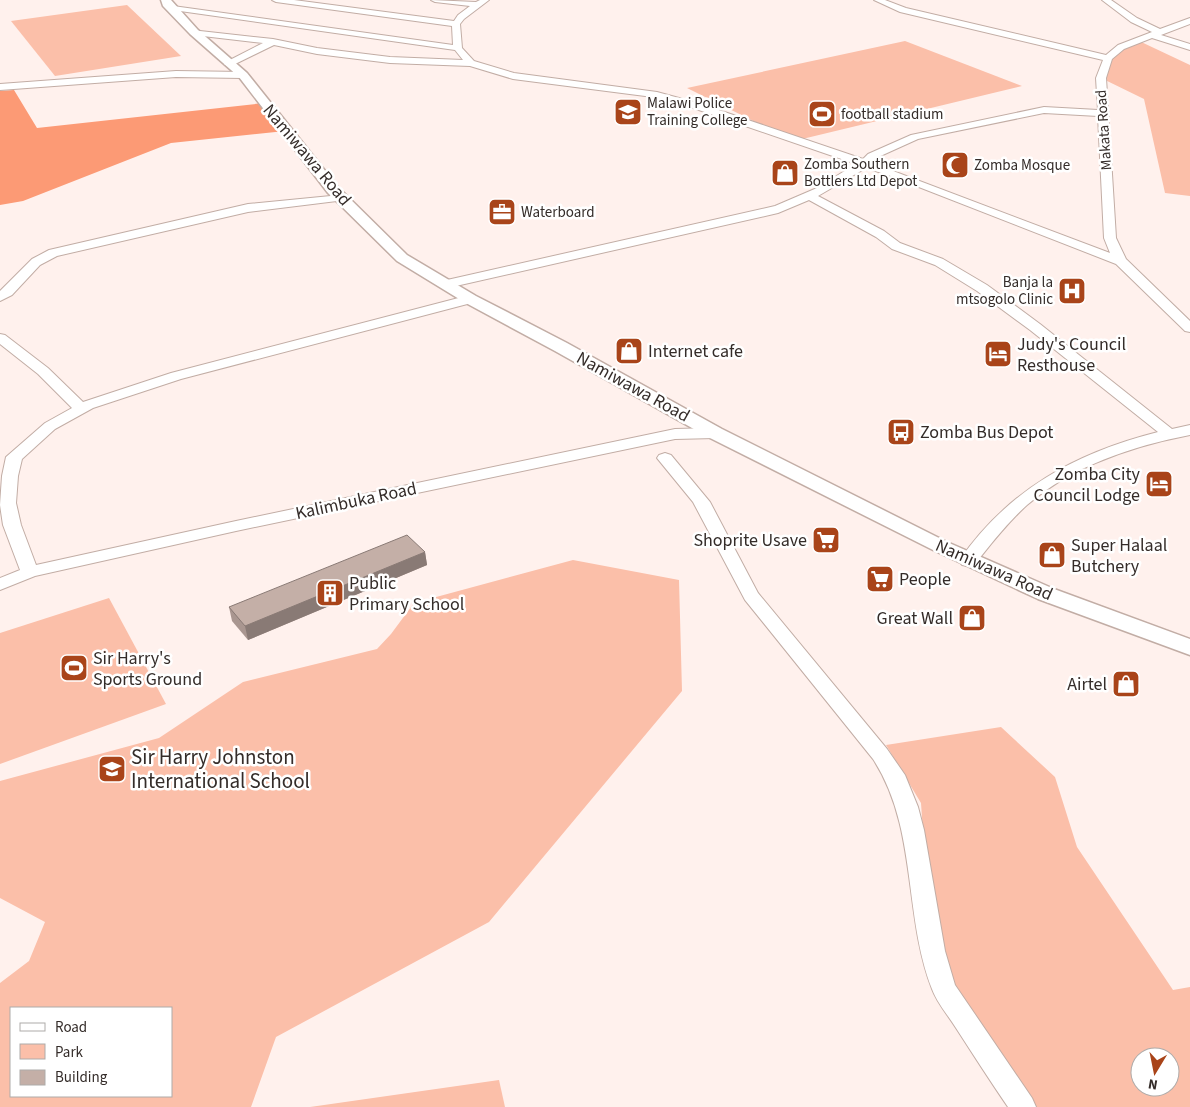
<svg xmlns="http://www.w3.org/2000/svg" width="1190" height="1107" font-family="'Source Sans 3',sans-serif">
	<style>
		.green { fill: #fbbfa9; fill-rule: evenodd }
		.forest { fill: #fc9a75 }
		.lines { fill: none; stroke-linecap: round; stroke-linejoin: round }
		.minor-casing { stroke: #c2ada5; stroke-width: 2 }
		.tertiary-casing { stroke: #c2ada5; stroke-width: 3 }
		.minor { fill: #fff; fill-rule: evenodd }
		.tertiary { fill: #fff; fill-rule: evenodd }
		.wall { fill: #a99690 }
		.shaded-wall { fill: #897a75 }
		.building { fill: #c4afa7; stroke: #897a75 }
		.labels { text-anchor: middle; dominant-baseline: central; stroke-width: 5; stroke-linejoin: round; paint-order: stroke }
		.far-poi-label { font-size: 15px; fill: #342c29; stroke: #fff; text-anchor: start }
		.far-street-label { font-size: 15px; fill: #342c29; stroke: #fff }
		.street-label { font-size: 18px; fill: #342c29; stroke: #fff }
		.poi-label { font-size: 18px; fill: #342c29; stroke: #fff; text-anchor: start }
		.near-poi-label { font-size: 21px; fill: #342c29; stroke: #fff; text-anchor: start }
	</style>
	<rect width="100%" height="100%" fill="#fff1ed"/>
	<!-- green -->
	<g class="green">
		<path d="M127 5 181 56 55 76 11 21Z"/>
		<path d="M1137 40 1190 65V196L1165 193 1144 99 1101 78 1108 58Z"/>
		<path d="M905 41 1022 86 794 141 687 88Z"/>
		<path d="M573 560 679 580 682 691 489 922 276 1037 251 1107H0V983L29 961 45 922 0 898V781L159 738 243 682 377 649 391 634 414 603ZM11 1008H171V1096H11Z"/>
		<path d="M109 598 166 704 0 764V633Z"/>
		<path d="M1001 727 1055 777 1077 847 1173 990 1190 987V1107H1015L934 989 921 803 886 745ZM1140 1057H1170V1087H1140Z"/>
		<path d="M499 1080 505 1107H310Z"/>
	</g>
	<!-- forest -->
	<path class="forest" d="M14 90 37 128 264 103 285 131 171 143 23 201 0 205V91Z"/>
	<g class="lines">
		<defs>
			<g id="minor">
				<path d="M272 0H294L454 21 458 15 470 6 435 2 431 0 476 2 480 0H489L464 19 460 24 462 48 474 61 514 73 657 92 701 104 863 159 868 154 911 135 1044 107 1098 110 1096 78 1103 60 900 12 874 0H885L906 8 1106 55 1118 45 1152 32 1131 22 1102 0H1111L1137 18 1160 29 1190 18V24L1161 35 1190 44V50L1152 38 1124 49 1112 59 1106 78 1116 238 1126 259 1190 321V332L1185 331 1116 264 888 175 866 168 818 196 884 231 900 243 943 259 987 285 1040 324 1172 429 1190 425V435C1133 446 1072 466 1027 505 1007 523 991 544 974 565L968 566 962 565 959 561C1008 490 1075 453 1158 432L1030 330 977 291 935 265 892 249 876 237 809 200 778 213 447 288 441 284 447 280 775 206 817 188 856 164 693 108 653 97 513 79 470 66 390 63 317 54 274 45 229 67 224 64 226 62 263 43 194 35 190 32 191 30 273 39 317 48 390 57 463 60 455 50 173 10 169 8 173 6 453 45 452 26 276 2ZM1044 113 1098 116 1104 238 1110 253 872 163 876 158 918 139Z"/>
				<path d="M176 71 243 72 248 75 243 78 176 77 0 90V84Z"/>
				<path d="M341 195 345 196 347 198 345 200 248 212 57 256 40 265 12 295 0 301V291L32 259 49 250 248 204Z"/>
				<path d="M470 295 477 299 475 302 181 379 93 408 55 429 22 459 18 476 16 503 21 525 36 565 236 521 675 429 715 428 720 430 723 433 720 436 715 438 675 439 236 531 35 576 0 590V578L20 570 3 525 0 505 2 476 6 457 45 423 72 408 38 374 0 344V334L5 335 48 368 83 402 171 373Z"/>
				<path d="M665 453 671 455 710 502 758 593 887 749 905 775 918 807 924 830 945 951 955 985 1032 1098 1036 1107H1008C990 1081 973 1054 956 1028 948 1015 937 1003 932 989 903 914 918 828 873 759L745 600 693 502 657 458 659 455Z"/>
			</g>
			<path id="tertiary" d="M161 0H171L198 30 247 73 338 187 407 255 476 296 567 343 722 429 947 542 1054 589 1190 639V655L1038 599 933 550 708 437 555 351 464 302 397 261 328 193 239 77 190 34 163 6Z"/>
		</defs>
		<!-- minor casing -->
		<use href="#minor" class="minor-casing"/>
		<!-- tertiary casing -->
		<use href="#tertiary" class="tertiary-casing"/>
		<!-- minor -->
		<use href="#minor" class="minor"/>
		<!-- tertiary -->
		<use href="#tertiary" class="tertiary"/>
	</g>
	<!-- wall -->
	<path class="wall" d="M425 552 427 565 248 640 232 621 229 607Z"/>
	<!-- shaded-wall -->
	<path class="shaded-wall" d="M425 552 427 565 248 640 245 626Z"/>
	<!-- building -->
	<path class="building" d="M407 535 425 552 245 626 229 607Z"/>
	<!-- icons -->
	<defs>
		<symbol id="university-square" viewBox="-11 -11 22 22"><rect x="-9" y="-9" width="18" height="18" rx="4" fill="#a94419" stroke="#fff"/><path d="M0-5L7-2L0 1L-7-2ZM-4 1L0 2.5L4 1V4Q0 6-4 4Z" fill="#fff"/></symbol>
		<symbol id="stadium-square" viewBox="-11 -11 22 22"><rect x="-9" y="-9" width="18" height="18" rx="4" fill="#a94419" stroke="#fff"/><path d="M0-5a6.5 5 0 1 0 0 10a6.5 5 0 1 0 0-10ZM-3.5-1.8h7v3.6h-7Z" fill="#fff"/></symbol>
		<symbol id="mosque-square" viewBox="-11 -11 22 22"><rect x="-9" y="-9" width="18" height="18" rx="4" fill="#a94419" stroke="#fff"/><path d="M3.5-4.9A6 6 0 1 0 3.5 4.9A5 5 0 1 1 3.5-4.9Z" fill="#fff"/></symbol>
		<symbol id="shop-square" viewBox="-11 -11 22 22"><rect x="-9" y="-9" width="18" height="18" rx="4" fill="#a94419" stroke="#fff"/><path d="M-5-2.5h2.3a2.7 3.5 0 0 1 5.4 0H5L5.5 6h-11ZM-1.5-2.5h3a1.5 2.3 0 0 0-3 0Z" fill="#fff"/></symbol>
		<symbol id="office-square" viewBox="-11 -11 22 22"><rect x="-9" y="-9" width="18" height="18" rx="4" fill="#a94419" stroke="#fff"/><path d="M-6-3h4V-5.5h4V-3h4V5H-6ZM-1-4.5V-3h2v-1.5ZM-6 0V1H6V0Z" fill="#fff"/></symbol>
		<symbol id="hospital-square" viewBox="-11 -11 22 22"><rect x="-9" y="-9" width="18" height="18" rx="4" fill="#a94419" stroke="#fff"/><path d="M-5-5h3v3.5h4V-5h3V5h-3V1.5h-4V5h-3Z" fill="#fff"/></symbol>
		<symbol id="hotel-square" viewBox="-11 -11 22 22"><rect x="-9" y="-9" width="18" height="18" rx="4" fill="#a94419" stroke="#fff"/><path d="M-6-4.5h1.5V1H6V5H4.5V3h-9V5H-6ZM-4 0a1.8 1.8 0 1 1 3.6 0ZM.5 0V-2.5h3Q6-2.5 6 0Z" fill="#fff"/></symbol>
		<symbol id="bus-square" viewBox="-11 -11 22 22"><rect x="-9" y="-9" width="18" height="18" rx="4" fill="#a94419" stroke="#fff"/><path d="M-5-6H5V4H4V6H2V4H-2V6H-4V4H-5ZM-3.5-4V0h7V-4ZM-3.5 1.2v1.5H-2V1.2ZM2 1.2v1.5H3.5V1.2Z" fill="#fff"/></symbol>
		<symbol id="supermarket-square" viewBox="-11 -11 22 22"><rect x="-9" y="-9" width="18" height="18" rx="4" fill="#a94419" stroke="#fff"/><path d="M-6-5.5h2.5l.6 2H6L4.5 2H-2.5L-4.4-4H-6ZM-1.5 3.2a1.3 1.3 0 1 0 .1 0ZM3 3.2a1.3 1.3 0 1 0 .1 0Z" fill="#fff"/></symbol>
		<symbol id="building-square" viewBox="-11 -11 22 22"><rect x="-9" y="-9" width="18" height="18" rx="4" fill="#a94419" stroke="#fff"/><path d="M-4-6H4V6H1V3H-1V6H-4ZM-2.5-4.3h1.7v1.8h-1.7ZM.8-4.3h1.7v1.8H.8ZM-2.5-1h1.7V.8h-1.7ZM.8-1h1.7V.8H.8Z" fill="#fff"/></symbol>
		<symbol id="school-square" viewBox="-11 -11 22 22"><rect x="-9" y="-9" width="18" height="18" rx="4" fill="#a94419" stroke="#fff"/><path d="M0-5L7-2L0 1L-7-2ZM-4 1L0 2.5L4 1V4Q0 6-4 4Z" fill="#fff"/></symbol>
	</defs>
	<g fill-rule="evenodd">
		<use href="#university-square" x="612" y="96" width="32" height="32"/>
		<use href="#stadium-square" x="806" y="98" width="32" height="32"/>
		<use href="#mosque-square" x="939" y="149" width="32" height="32"/>
		<use href="#shop-square" x="769" y="157" width="32" height="32"/>
		<use href="#office-square" x="486" y="196" width="32" height="32"/>
		<use href="#hospital-square" x="1056" y="275" width="32" height="32"/>
		<use href="#shop-square" x="613" y="335" width="32" height="32"/>
		<use href="#hotel-square" x="982" y="338" width="32" height="32"/>
		<use href="#bus-square" x="885" y="416" width="32" height="32"/>
		<use href="#hotel-square" x="1143" y="468" width="32" height="32"/>
		<use href="#supermarket-square" x="810" y="524" width="32" height="32"/>
		<use href="#shop-square" x="1036" y="539" width="32" height="32"/>
		<use href="#supermarket-square" x="864" y="563" width="32" height="32"/>
		<use href="#building-square" x="314" y="577" width="32" height="32"/>
		<use href="#shop-square" x="956" y="602" width="32" height="32"/>
		<use href="#stadium-square" x="58" y="652" width="32" height="32"/>
		<use href="#shop-square" x="1110" y="668" width="32" height="32"/>
		<use href="#school-square" x="96" y="753" width="32" height="32"/>
	</g>
	<g class="labels">
		<!-- far-poi labels -->
		<g class="far-poi-label">
			<text x="647" y="103">Malawi Police<tspan x="647" dy="17">Training College</tspan></text>
			<text x="841" y="114">football stadium</text>
			<text x="804" y="164">Zomba Southern<tspan x="804" dy="17">Bottlers Ltd Depot</tspan></text>
			<text x="974" y="165">Zomba Mosque</text>
			<text x="521" y="212">Waterboard</text>
			<text x="1053" y="282" text-anchor="end">Banja la<tspan x="1053" dy="17">mtsogolo Clinic</tspan></text>
		</g>
		<!-- far-street labels -->
		<g class="far-street-label">
			<text transform="translate(1104 130) rotate(-94)">Makata Road</text>
		</g>
		<!-- street labels -->
		<g class="street-label">
			<text transform="translate(307 155) rotate(50)">Namiwawa Road</text>
			<text transform="translate(633 387) rotate(29)">Namiwawa Road</text>
			<text transform="translate(356 501) rotate(-12)">Kalimbuka Road</text>
			<text transform="translate(994 570) rotate(24)">Namiwawa Road</text>
		</g>
		<!-- poi labels -->
		<g class="poi-label">
			<text x="1017" y="344">Judy's Council<tspan x="1017" dy="21">Resthouse</tspan></text>
			<text x="648" y="351">Internet cafe</text>
			<text x="920" y="432">Zomba Bus Depot</text>
			<text x="1140" y="474" text-anchor="end">Zomba City<tspan x="1140" dy="21">Council Lodge</tspan></text>
			<text x="807" y="540" text-anchor="end">Shoprite Usave</text>
			<text x="1071" y="545">Super Halaal<tspan x="1071" dy="21">Butchery</tspan></text>
			<text x="899" y="579">People</text>
			<text x="349" y="583">Public<tspan x="349" dy="21">Primary School</tspan></text>
			<text x="953" y="618" text-anchor="end">Great Wall</text>
			<text x="93" y="658">Sir Harry's<tspan x="93" dy="21">Sports Ground</tspan></text>
			<text x="1107" y="684" text-anchor="end">Airtel</text>
		</g>
		<!-- near-poi labels -->
		<g class="near-poi-label">
			<text x="131" y="757">Sir Harry Johnston<tspan x="131" dy="24">International School</tspan></text>
		</g>
	</g>
	<!-- legend -->
	<rect x="10" y="1007" width="162" height="90" fill="#ffffff" stroke="#aeaba9"/>
	<rect x="20" y="1023" width="25" height="8" fill="#ffffff" stroke="#aeaba9"/>
	<text x="55" y="1032" font-size="15" fill="#342c29">Road</text>
	<rect x="20" y="1044" width="25" height="15" fill="#fbbfa9" stroke="#aeaba9"/>
	<text x="55" y="1057" font-size="15" fill="#342c29">Park</text>
	<rect x="20" y="1070" width="25" height="15" fill="#c4afa7" stroke="#aeaba9"/>
	<text x="55" y="1082" font-size="15" fill="#342c29">Building</text>
	<!-- north arrow -->
	<g transform="translate(1155 1072) rotate(190)"><circle r="24" fill="#ffffff" stroke="#aeaba9"/>
	<path d="M0-4L9 19L0 12L-9 19Z" fill="#a94419"/>
	<text y="-8" font-size="14" font-weight="bold" text-anchor="middle" fill="#342c29">N</text>
	</g>
</svg>
